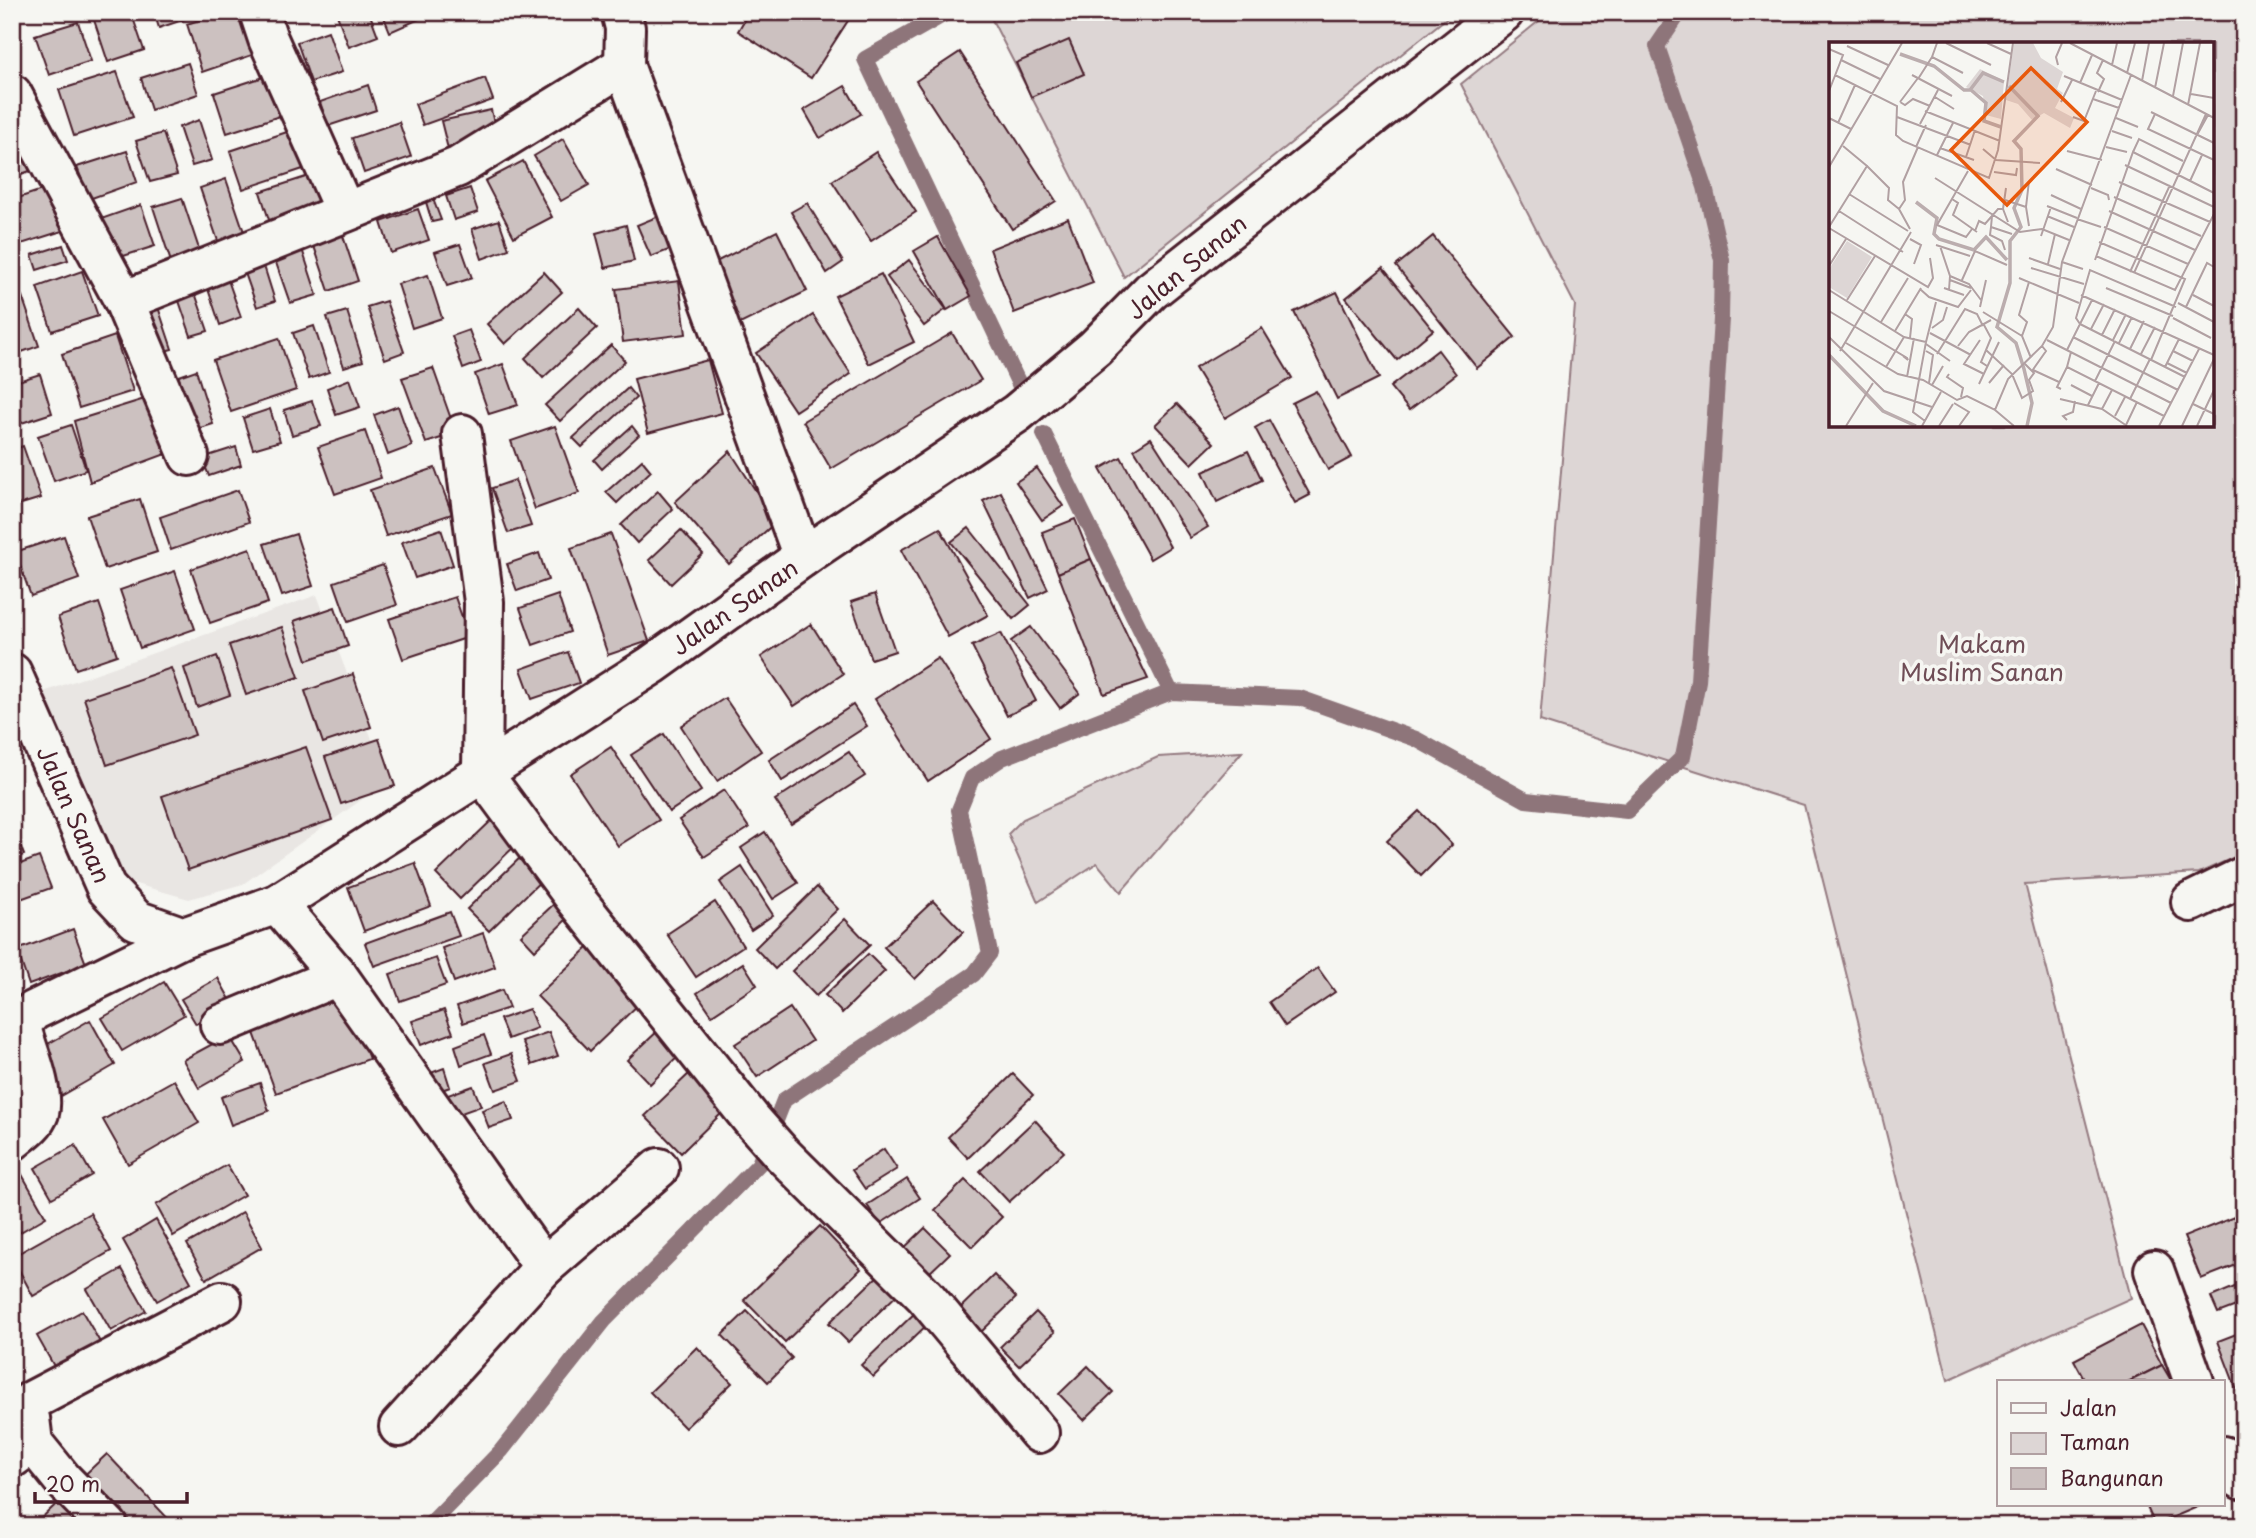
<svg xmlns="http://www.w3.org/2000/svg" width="2256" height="1538" font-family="'Playpen Sans',sans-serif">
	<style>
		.built { fill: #e9e6e3 }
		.green { fill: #ddd6d5; stroke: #947a80; stroke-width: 2; fill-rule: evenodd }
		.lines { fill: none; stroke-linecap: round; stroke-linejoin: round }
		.stream { stroke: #8e747a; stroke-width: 16 }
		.building { fill: #ccc1c0; stroke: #4a1f2b; stroke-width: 2 }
		.minor-casing { stroke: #4a1f2b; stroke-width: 44 }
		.minor { stroke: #f6f6f2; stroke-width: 38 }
		.labels { text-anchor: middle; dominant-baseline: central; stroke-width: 7; stroke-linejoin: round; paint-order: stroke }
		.street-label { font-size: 24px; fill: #4a1f2b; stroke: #f6f6f2 }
		.park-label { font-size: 24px; fill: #6f4d56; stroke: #f6f6f2 }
		.inset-river { fill: none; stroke: #bbadae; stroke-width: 3.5 }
		.inset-road { fill: none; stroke: #b1a0a2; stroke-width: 2 }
		.view { fill: #e8590c; fill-opacity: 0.15; stroke: #e8590c; stroke-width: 3.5 }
		.inset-edge { fill: none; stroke: #4a1f2b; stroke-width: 3.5 }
	</style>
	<rect width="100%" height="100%" fill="#f6f6f2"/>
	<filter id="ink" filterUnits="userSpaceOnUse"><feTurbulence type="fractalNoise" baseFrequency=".0143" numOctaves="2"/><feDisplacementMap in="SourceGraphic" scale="14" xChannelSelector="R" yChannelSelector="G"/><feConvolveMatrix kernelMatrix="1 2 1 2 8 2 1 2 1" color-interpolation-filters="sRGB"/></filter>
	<g filter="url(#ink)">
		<!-- built -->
		<path class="built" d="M317 595 388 781 243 884 189 899 125 881 38 694Z"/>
		<!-- green -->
		<g class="green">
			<path d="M988 12H1454L1124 277Z"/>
			<path d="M1550 12H2244V853L2199 873 2025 884 2131 1298 1948 1380 1804 805 1540 721 1575 305 1461 84ZM1831 44H2212V425H1831Z"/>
			<path d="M1242 752 1121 892 1097 863 1038 902 1008 834 1023 819 1158 757Z"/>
		</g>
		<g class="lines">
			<!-- stream -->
			<g class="stream">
				<path d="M948 12 865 59 1020 386"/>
				<path d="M1044 434 1171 692"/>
				<path d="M428 1526 501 1451 604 1321 759 1164 784 1100 974 974 990 953 959 810 972 778 1002 758 1171 692 1300 698 1416 739 1526 800 1627 811 1683 757 1698 681 1721 319 1722 260 1705 187 1657 46 1680 12"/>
			</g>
		</g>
		<!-- building -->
		<g class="building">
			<path d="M108 12H131L144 50 108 62 93 17Z"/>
			<path d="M154 12H196L197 15 159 28Z"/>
			<path d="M223 12H251L264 51 202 72 187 24Z"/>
			<path d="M336 12H369L378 36 349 47Z"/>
			<path d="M382 12H435L390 32Z"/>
			<path d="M749 12H845L851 16 811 78 738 31Z"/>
			<path d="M78 22 91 61 49 75 35 35Z"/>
			<path d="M328 31 342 72 311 82 297 42Z"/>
			<path d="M1069 40 1084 74 1031 97 1016 63Z"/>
			<path d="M960 52 1056 201 1012 229 916 81Z"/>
			<path d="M188 63 198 94 151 110 141 78Z"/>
			<path d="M117 72 133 117 74 136 59 90Z"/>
			<path d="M273 74 286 114 227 133 214 93Z"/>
			<path d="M485 78 493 100 423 125 415 104Z"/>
			<path d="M368 85 376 110 328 126 320 102Z"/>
			<path d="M845 86 861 114 820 138 804 110Z"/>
			<path d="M491 110 498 141 449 153 441 121Z"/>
			<path d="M199 120 212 160 192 166 179 127Z"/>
			<path d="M399 122 411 157 364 173 352 138Z"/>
			<path d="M299 128 312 166 243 189 230 151Z"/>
			<path d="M163 133 177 175 150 182 136 141Z"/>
			<path d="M25 134 36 169 12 177V138Z"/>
			<path d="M563 139 589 185 561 201 534 156Z"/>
			<path d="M127 151 137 182 89 199 77 167Z"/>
			<path d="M876 152 916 212 871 241 832 181Z"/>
			<path d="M523 161 552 217 514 237 485 181Z"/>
			<path d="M318 173 330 209 272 229 260 192Z"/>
			<path d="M226 179 244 232 218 241 200 188Z"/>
			<path d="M48 188 62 231 12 247V200Z"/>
			<path d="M470 188 478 212 454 220 446 196Z"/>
			<path d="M182 198 201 255 172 265 153 207Z"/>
			<path d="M433 199 441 220 432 222 426 202Z"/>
			<path d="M807 203 843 262 827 273 791 212Z"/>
			<path d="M141 205 155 246 114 259 101 219Z"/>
			<path d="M418 209 429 240 391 253 381 222Z"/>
			<path d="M671 211 684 244 651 257 637 225Z"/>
			<path d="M1068 218 1093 283 1014 313 990 249Z"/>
			<path d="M499 220 509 249 482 259 472 229Z"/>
			<path d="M626 225 634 261 605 268 596 233Z"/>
			<path d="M777 231 807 291 736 326 706 267Z"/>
			<path d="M342 233 358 281 329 291 313 243Z"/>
			<path d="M1433 236 1515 337 1477 368 1396 266Z"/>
			<path d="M938 237 971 296 947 310 914 251Z"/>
			<path d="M460 244 472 278 447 286 435 252Z"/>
			<path d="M63 245 68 260 37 270 32 255Z"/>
			<path d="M302 249 317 295 290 303 274 257Z"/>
			<path d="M909 260 946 309 924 326 887 277Z"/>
			<path d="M264 266 275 301 257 307 245 273Z"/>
			<path d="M1383 268 1433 330 1397 360 1346 298Z"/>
			<path d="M82 271 98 316 52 331 37 287Z"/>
			<path d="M544 272 562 292 505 344 487 324Z"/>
			<path d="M881 274 914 342 869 364 835 296Z"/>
			<path d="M428 275 442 318 412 328 398 284Z"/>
			<path d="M228 280 241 317 220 325 207 286Z"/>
			<path d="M679 281 686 334 623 342 616 289Z"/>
			<path d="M193 287 208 331 191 336 176 292Z"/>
			<path d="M1337 292 1379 378 1337 399 1294 312Z"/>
			<path d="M22 296 39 346 13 355 12 299Z"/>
			<path d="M386 301 404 352 385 359 367 307Z"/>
			<path d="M157 304 172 349 153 354 139 310Z"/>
			<path d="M579 308 597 328 543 378 525 358Z"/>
			<path d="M347 311 363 361 344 367 327 317Z"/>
			<path d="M813 315 851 374 795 411 756 353Z"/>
			<path d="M314 326 329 372 309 379 293 333Z"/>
			<path d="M1262 328 1292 378 1225 418 1195 368Z"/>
			<path d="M469 330 481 362 463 369 452 336Z"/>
			<path d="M952 333 981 380 831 469 803 421Z"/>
			<path d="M115 336 133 391 79 408 62 354Z"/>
			<path d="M279 338 296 390 231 412 213 360Z"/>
			<path d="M611 345 625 361 560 421 545 405Z"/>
			<path d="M1438 350 1456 374 1409 410 1390 387Z"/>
			<path d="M708 360 722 413 648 433 634 379Z"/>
			<path d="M503 364 518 405 489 414 475 374Z"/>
			<path d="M433 368 456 433 426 443 402 378Z"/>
			<path d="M196 370 213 424 194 430 176 377Z"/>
			<path d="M40 374 52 413 12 426V383Z"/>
			<path d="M350 379 360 407 336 415 327 388Z"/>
			<path d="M628 388 636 398 582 447 573 438Z"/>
			<path d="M1316 391 1352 457 1328 470 1292 403Z"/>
			<path d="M151 397 174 451 90 482 74 421Z"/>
			<path d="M312 401 321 426 292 435 284 410Z"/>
			<path d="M1177 404 1214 443 1192 464 1155 425Z"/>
			<path d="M398 406 412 446 388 455 374 415Z"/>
			<path d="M270 409 280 441 253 449 243 418Z"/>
			<path d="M1269 420 1310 495 1295 503 1255 428Z"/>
			<path d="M71 425 86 470 54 481 38 436Z"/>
			<path d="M555 426 579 493 535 509 511 441Z"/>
			<path d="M632 426 639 435 602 469 594 460Z"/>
			<path d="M365 431 381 478 335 494 318 447Z"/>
			<path d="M1151 438 1208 527 1190 538 1134 449Z"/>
			<path d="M23 446 41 498 12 507V450Z"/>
			<path d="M236 447 241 465 209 476 202 458Z"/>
			<path d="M730 451 776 522 729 564 675 502Z"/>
			<path d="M1248 451 1262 480 1217 502 1203 472Z"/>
			<path d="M1121 457 1170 547 1150 559 1100 469Z"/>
			<path d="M642 460 651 471 617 503 606 492Z"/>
			<path d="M435 468 452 514 386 536 370 490Z"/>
			<path d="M1037 468 1063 506 1042 520 1016 482Z"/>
			<path d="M515 480 531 526 508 533 492 488Z"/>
			<path d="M238 490 249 522 171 550 160 517Z"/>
			<path d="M658 491 673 509 637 543 621 525Z"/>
			<path d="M1001 492 1048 589 1030 598 983 501Z"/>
			<path d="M140 499 157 552 105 569 87 516Z"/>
			<path d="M1075 519 1091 559 1058 573 1042 532Z"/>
			<path d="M940 528 988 615 948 637 901 550Z"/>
			<path d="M969 528 1030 605 1013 619 951 542Z"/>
			<path d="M441 529 453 565 415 578 402 542Z"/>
			<path d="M681 530 703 554 671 584 649 560Z"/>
			<path d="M296 534 313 586 282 596 264 544Z"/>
			<path d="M611 534 649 641 608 655 571 548Z"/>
			<path d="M64 536 79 579 31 596 15 552Z"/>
			<path d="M250 548 268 603 210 623 191 569Z"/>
			<path d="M539 553 548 580 517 591 507 564Z"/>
			<path d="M1091 559 1148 679 1104 694 1058 573Z"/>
			<path d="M383 565 397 605 348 622 334 582Z"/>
			<path d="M175 571 195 629 140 648 120 590Z"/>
			<path d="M875 594 895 651 871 659 851 602Z"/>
			<path d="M558 595 570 632 533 645 520 608Z"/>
			<path d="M455 597 469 637 403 659 389 619Z"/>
			<path d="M99 603 117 655 76 669 58 617Z"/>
			<path d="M335 607 348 646 307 660 294 621Z"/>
			<path d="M811 624 843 674 794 706 761 657Z"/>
			<path d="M282 627 299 677 246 695 229 645Z"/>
			<path d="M1031 627 1080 693 1060 708 1011 641Z"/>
			<path d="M1001 633 1036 701 1007 716 972 646Z"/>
			<path d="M568 652 579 683 532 699 521 669Z"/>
			<path d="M217 656 230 695 197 707 184 668Z"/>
			<path d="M938 658 991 739 928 781 875 699Z"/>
			<path d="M171 668 195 735 107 765 84 698Z"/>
			<path d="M353 674 371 727 323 743 305 691Z"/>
			<path d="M725 698 761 751 717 781 681 726Z"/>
			<path d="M853 705 867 726 782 781 769 760Z"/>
			<path d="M664 734 701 791 669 812 631 755Z"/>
			<path d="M379 739 395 786 341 804 325 757Z"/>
			<path d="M306 747 332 820 188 870 162 796Z"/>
			<path d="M611 747 659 820 618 846 570 774Z"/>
			<path d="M849 752 865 776 791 824 775 800Z"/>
			<path d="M724 790 749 828 704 857 679 820Z"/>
			<path d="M1419 811 1452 845 1421 876 1387 841Z"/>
			<path d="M496 816 520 841 460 899 436 874Z"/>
			<path d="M12 825 24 855 12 859Z"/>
			<path d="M765 832 798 883 773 899 741 848Z"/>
			<path d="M525 853 547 875 489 931 467 909Z"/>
			<path d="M39 857 51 888 12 902V867Z"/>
			<path d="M415 863 431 906 364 931 348 887Z"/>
			<path d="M742 867 773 915 751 930 720 882Z"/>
			<path d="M817 887 838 909 775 969 755 948Z"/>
			<path d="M933 901 963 932 915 979 884 947Z"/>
			<path d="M556 902 570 916 535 950 521 935Z"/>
			<path d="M715 902 743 946 696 977 667 934Z"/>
			<path d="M450 912 459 936 374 966 365 943Z"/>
			<path d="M845 919 870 945 816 996 792 971Z"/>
			<path d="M73 929 86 964 29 985 17 950Z"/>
			<path d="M483 933 495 967 454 982 442 948Z"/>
			<path d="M589 947 642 1001 590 1051 537 996Z"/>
			<path d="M868 954 885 971 842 1013 825 995Z"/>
			<path d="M436 958 446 985 400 1001 390 974Z"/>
			<path d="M743 963 757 985 712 1015 697 993Z"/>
			<path d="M1318 968 1335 992 1285 1026 1269 1002Z"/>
			<path d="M218 978 232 1003 196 1024 181 999Z"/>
			<path d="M164 982 184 1015 122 1051 102 1018Z"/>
			<path d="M502 990 509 1008 463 1023 457 1006Z"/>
			<path d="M346 996 369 1059 276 1093 253 1030Z"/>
			<path d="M790 1008 812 1041 757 1077 735 1044Z"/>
			<path d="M529 1009 537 1028 508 1039 500 1019Z"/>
			<path d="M444 1010 453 1033 421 1045 412 1021Z"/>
			<path d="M90 1020 115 1065 58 1098 32 1053Z"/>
			<path d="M661 1028 684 1051 650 1084 627 1060Z"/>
			<path d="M549 1032 558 1056 532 1065 522 1041Z"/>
			<path d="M229 1035 245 1062 199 1088 183 1060Z"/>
			<path d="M484 1035 491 1054 461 1065 455 1046Z"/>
			<path d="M511 1054 521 1081 495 1090 485 1063Z"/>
			<path d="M444 1068 450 1087 424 1096 417 1078Z"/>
			<path d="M693 1070 728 1107 681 1153 645 1116Z"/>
			<path d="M1013 1074 1033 1095 968 1158 948 1137Z"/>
			<path d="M174 1080 199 1123 128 1164 103 1120Z"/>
			<path d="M260 1083 269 1111 231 1125 221 1097Z"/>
			<path d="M473 1086 481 1106 453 1116 445 1096Z"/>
			<path d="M506 1101 513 1120 489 1128 482 1110Z"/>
			<path d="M1035 1120 1064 1152 1009 1202 980 1171Z"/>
			<path d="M75 1145 92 1175 52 1198 35 1168Z"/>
			<path d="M884 1149 897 1169 865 1189 852 1170Z"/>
			<path d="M227 1165 244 1195 173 1236 156 1205Z"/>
			<path d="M20 1171 46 1217 12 1237V1176Z"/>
			<path d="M907 1179 920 1198 880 1224 867 1205Z"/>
			<path d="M965 1180 1002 1217 972 1247 935 1210Z"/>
			<path d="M243 1212 262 1247 206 1279 187 1244Z"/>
			<path d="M90 1213 111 1251 33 1296 12 1257Z"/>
			<path d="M2244 1213V1262L2201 1279 2184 1237Z"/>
			<path d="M156 1220 191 1282 157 1301 123 1240Z"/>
			<path d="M820 1226 861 1269 785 1342 744 1300Z"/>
			<path d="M925 1228 950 1253 925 1277 901 1251Z"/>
			<path d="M887 1267 906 1286 848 1342 829 1323Z"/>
			<path d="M122 1269 146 1311 111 1331 87 1289Z"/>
			<path d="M994 1275 1016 1298 977 1336 955 1313Z"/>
			<path d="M2244 1283V1303L2218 1313 2211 1297Z"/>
			<path d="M922 1306 934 1318 873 1377 861 1365Z"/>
			<path d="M82 1311 105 1351 60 1377 37 1336Z"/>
			<path d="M747 1311 792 1358 768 1382 722 1335Z"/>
			<path d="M1036 1312 1055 1332 1019 1366 1000 1347Z"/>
			<path d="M2141 1325 2162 1365 2128 1382H2086L2074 1360Z"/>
			<path d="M2244 1331V1409L2218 1341Z"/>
			<path d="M697 1347 732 1383 685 1428 650 1392Z"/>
			<path d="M2162 1365 2172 1382H2128Z"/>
			<path d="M1088 1366 1113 1392 1084 1420 1059 1394Z"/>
			<path d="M107 1454 175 1526H118L77 1482Z"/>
			<path d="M67 1494 97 1526H33Z"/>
			<path d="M2146 1505H2202L2155 1525Z"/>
		</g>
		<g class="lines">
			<defs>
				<g id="minor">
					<path d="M259 12 268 39 345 212"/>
					<path d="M621 12 625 28 624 65 803 557"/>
					<path d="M12 94 124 301 189 456"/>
					<path d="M124 301 458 167 624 65"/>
					<path d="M462 434 484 602 482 773 574 897 751 1119 782 1154 925 1296 1039 1433"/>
					<path d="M12 673 106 888 136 920 184 937 277 904 652 665 803 557 1017 413 1095 348 1151 291 1504 12"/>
					<path d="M2191 902 2244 876"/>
					<path d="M277 904 338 976 544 1267 659 1168"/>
					<path d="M220 1025 338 976"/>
					<path d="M12 1141C21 1133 35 1125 39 1113 45 1093 28 1051 22 1031L23 1022 33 1011 184 937"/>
					<path d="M2154 1270 2194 1382"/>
					<path d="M399 1427 544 1267"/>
					<path d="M33 1443 63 1480 108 1526"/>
					<path d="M2223 1456 2240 1479 2244 1478"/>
					<path d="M12 1458 33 1443 30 1418 26 1412 31 1401 222 1301"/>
				</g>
			</defs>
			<!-- minor casing -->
			<use href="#minor" class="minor-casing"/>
			<!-- minor -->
			<use href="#minor" class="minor"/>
		</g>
	</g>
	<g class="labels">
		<!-- street labels -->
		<g class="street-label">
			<text transform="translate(1186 266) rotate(-40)">Jalan Sanan</text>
			<text transform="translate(734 606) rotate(-35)">Jalan Sanan</text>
			<text transform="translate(75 814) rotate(66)">Jalan Sanan</text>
		</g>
		<!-- park labels -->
		<g class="park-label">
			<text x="1982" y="643">Makam<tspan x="1982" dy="28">Muslim Sanan</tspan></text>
		</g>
	</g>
	<!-- overview -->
	<g transform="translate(1829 42)">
		<rect width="385" height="385" fill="#f6f6f2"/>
		<path d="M185 1H204L212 16 234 30 228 47 234 51 226 66 245 76 241 86 215 71 203 78 189 62 177 58ZM151 27 175 39 172 77 157 73 154 54 137 45ZM18 199 43 215 18 256 0 245V227Z" fill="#ddd6d5"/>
		<path class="inset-river" d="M71 12 105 24 135 48H141L154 31 175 40M180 44 209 74 185 99 192 107 193 148 185 166 192 185 181 199V241L168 285 187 301 195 327 203 361 198 384M142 48 157 61 155 79 172 85M87 160 108 176 105 192 110 197 145 208 157 195 178 218M0 313 54 369 87 384"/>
		<path class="inset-road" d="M108 1 103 15 134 31M117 1 162 23M158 1 182 12M241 1 385 76M18 4 59 23M0 7 14 13 0 49M12 18 51 37M229 23 227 15 233 1M283 23 288 1M298 31 306 1M6 33 68 64 67 93 74 99 160 136 169 108 184 1M83 33 123 54M235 34 293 58M89 37 103 15M313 39 320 1M251 41 263 13M326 46 335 1M269 50 275 37 268 31 274 18M362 52 385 56M344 54 354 1M106 55 125 67M264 57 290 66M71 60 76 63 84 57 101 64M71 60 89 36M232 60 243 38M359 63 371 1M96 69 171 99M322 70 385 101M326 72 319 87 385 118M68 75 142 103M244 75 255 79 267 49M0 76 22 87M287 76 309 85M9 81 26 43M91 82 109 48M283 89 303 96M368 93 379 73M87 105 97 83M277 105 298 110M111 106 145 118M154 107 167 118 211 121M238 109 273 118M304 110 310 97 354 119M108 113 124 81M137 115 146 88M296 123 385 165M38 124 60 146 59 158 70 167M0 125 73 1M227 127 263 143M139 129 108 183 137 195 143 187M165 130 187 133 188 126M106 136 191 190 213 187 240 198M361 139 373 113M290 140 381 180M262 146 279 153 280 158M20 152 79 189M222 153 252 167M285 155 372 194M123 157 129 161 124 173 148 190M176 158 197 165M218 164 248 176M174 167 177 146M10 169 74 210M280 169 366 208M163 174 162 185 183 192M218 174 245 185M248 177 272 185M200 184 197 165 200 139M0 185 38 124 14 104M162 185 161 193 173 199 176 208M275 185 359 222M0 186 99 245 104 236 101 216M81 187 70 167 76 158 74 140 89 105M146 189 150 179 156 182 169 167H174L179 180M212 194 222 165M81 197 92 203 85 222M270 200 356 237 322 318M107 203 141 214M111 204 121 234 120 248M267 214 346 248 385 172M200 216 231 227M266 218 304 110 385 151M233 220 254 227M219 222 226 192M0 224 17 197M202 226 255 242M301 230 341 143M305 231 377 72M121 234 140 242 152 258M190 236 250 261M121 238 142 246M133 238 146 209 178 223M200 240 190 273 198 280 193 294 202 316M115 246 135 253M277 246 344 274M91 247 100 255 129 265 142 248M0 248 75 295 97 300 84 370 96 379M252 253 385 313M364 253 385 264M18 258 46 214M349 261 385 280M151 265 157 238M357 265 378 221 385 225M0 269 78 316 79 318 74 314M154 270 193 294M76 272 83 277 81 296M344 276 382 296M52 280 79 236M251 282 247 276 261 228 347 265M251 282 356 335M155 283 162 296 152 320 158 324M103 286 114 278 118 265M262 287 275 262M66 289 92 246M101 291 142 313M273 293 286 267M0 295 55 349 103 365M244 295 349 348M151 298 135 322 155 332M218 298 342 361M284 298 297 272M97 300 107 260M17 301 69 332 94 338 128 358 138 354 166 368 179 337 213 304 224 285 233 220 302 33M290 301 303 275M97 302 121 319M129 304 140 290 162 278M301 307 315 279M157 308 183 332 193 356 204 349 200 338 205 331 196 322M238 308 263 258M11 309 82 190M97 309 104 313 100 341M344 309 364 319M242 310 238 325 335 374M108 312 136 267 148 272 154 284M312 312 326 285M338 321 358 331M57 325 75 295M336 325 350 297M204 328 230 340M203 329 217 309 213 304M120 332 118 335 134 346 132 355M78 335 85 296M266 339 286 299M160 341 175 323M150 342 170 300M103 343 114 324M242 343 263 354M232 347 228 345 238 325M231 357 273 367 298 384M301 357 321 317M125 361 140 370 130 384M364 362 385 372M259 363 270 341M273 367 283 348M166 368 185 384M286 374 296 355M238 378 234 374 244 370 246 359M297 383 308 360M17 384 44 341M93 384 112 350M110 384 124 362M330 384 370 307M353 384 385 317M368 384 385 348"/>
		<path class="view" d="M202 26 258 80 178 163 122 108Z"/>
		<rect width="385" height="385" class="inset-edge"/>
	</g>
	<!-- margin -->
	<rect width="2256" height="1538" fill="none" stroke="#f6f6f2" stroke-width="42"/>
	<rect x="21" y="21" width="2214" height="1496" fill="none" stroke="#4a1f2b" stroke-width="2.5" filter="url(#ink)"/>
	<!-- legend -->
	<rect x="1997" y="1380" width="228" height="126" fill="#f6f6f2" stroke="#b1a0a2" stroke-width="2"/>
	<rect x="2011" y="1403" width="35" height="10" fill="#f6f6f2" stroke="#b1a0a2" stroke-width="2"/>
	<text x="2060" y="1416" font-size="21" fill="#4a1f2b">Jalan</text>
	<rect x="2011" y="1433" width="35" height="21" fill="#ddd6d5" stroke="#b1a0a2" stroke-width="2"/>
	<text x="2060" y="1450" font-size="21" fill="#4a1f2b">Taman</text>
	<rect x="2011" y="1468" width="35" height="21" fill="#ccc1c0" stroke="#b1a0a2" stroke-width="2"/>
	<text x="2060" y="1486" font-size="21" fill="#4a1f2b">Bangunan</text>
	<!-- scale -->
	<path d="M35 1492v10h152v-10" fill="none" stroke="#4a1f2b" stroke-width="3.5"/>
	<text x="46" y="1492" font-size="21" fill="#4a1f2b" stroke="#f6f6f2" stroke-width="5" paint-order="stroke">20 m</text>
</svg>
